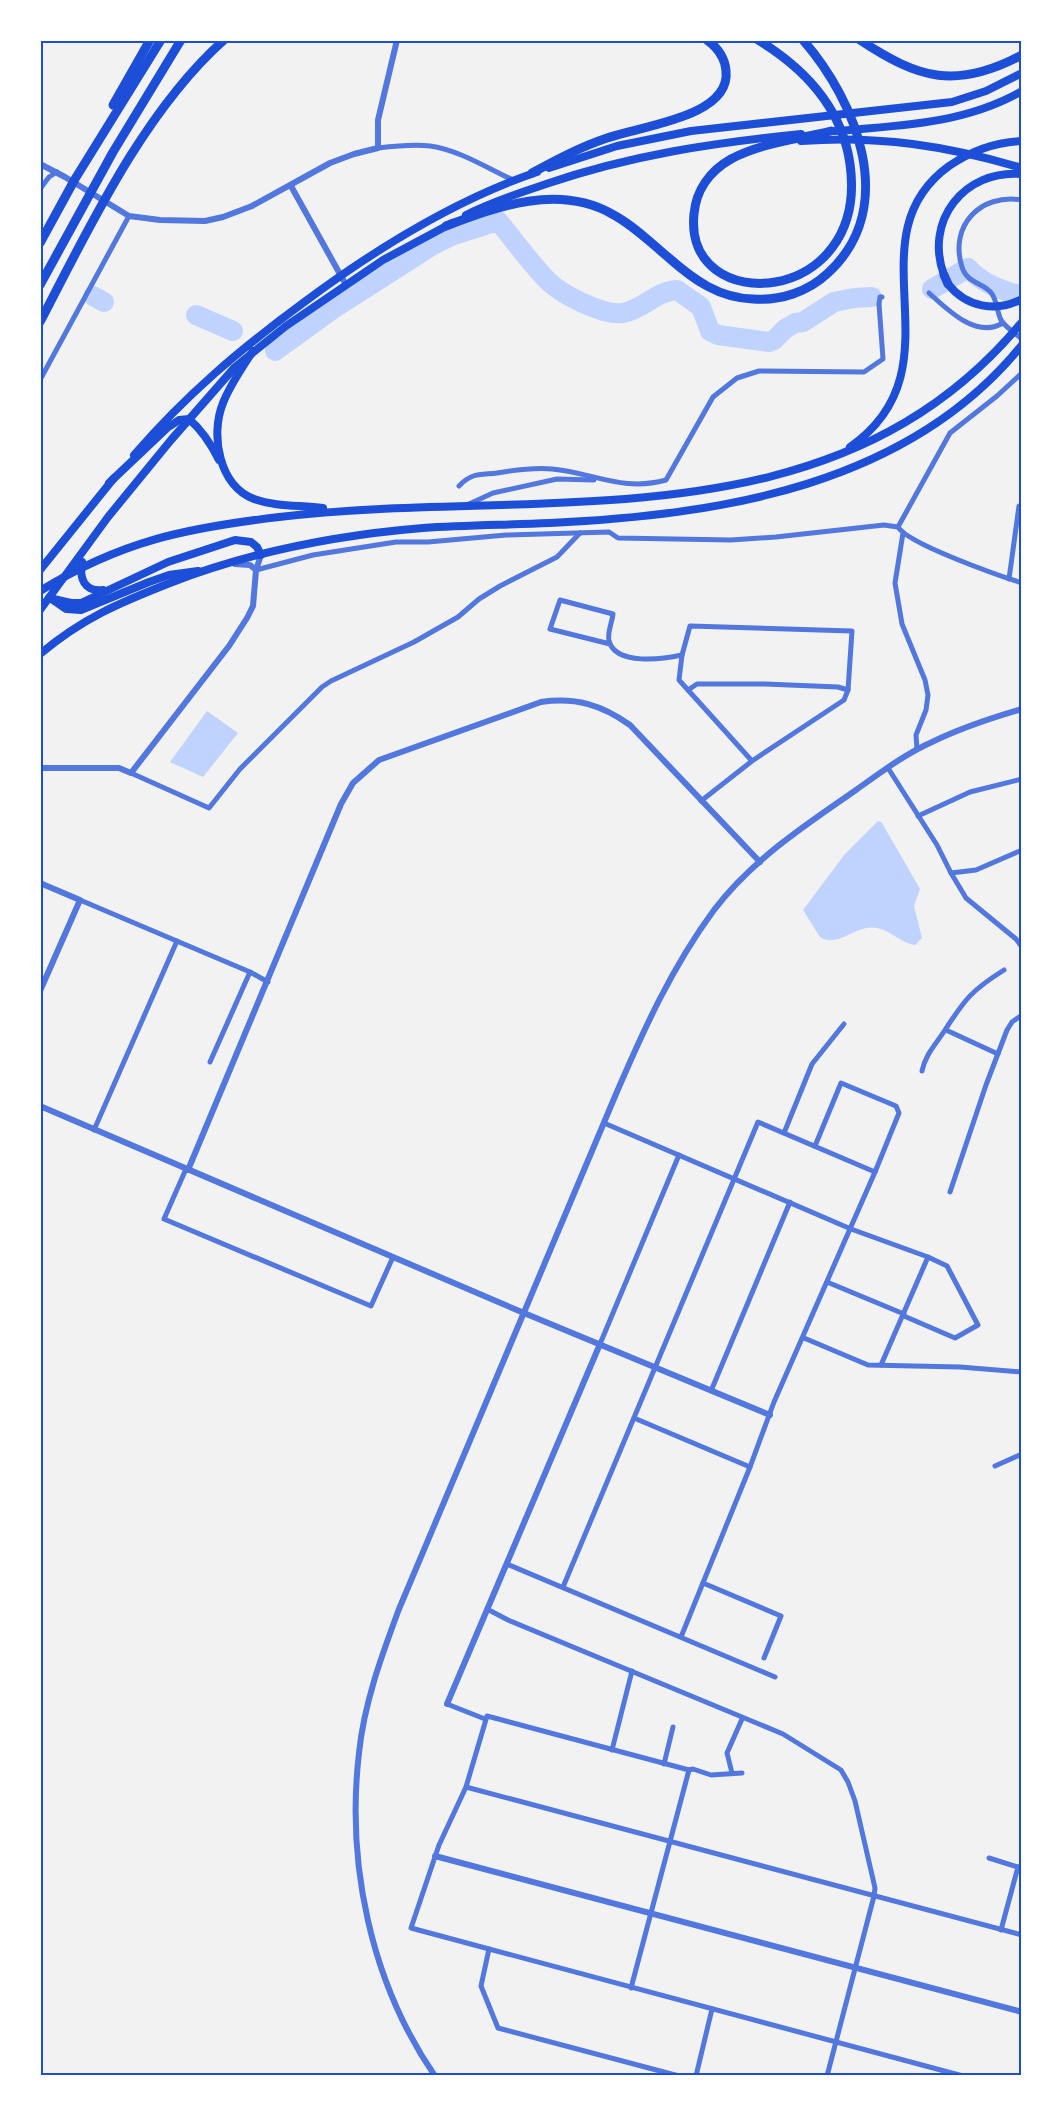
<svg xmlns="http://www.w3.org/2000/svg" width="1062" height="2116" font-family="Ubuntu,sans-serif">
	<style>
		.water { fill: #bfd3fe }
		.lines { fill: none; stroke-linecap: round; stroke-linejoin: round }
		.river { stroke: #bfd3fe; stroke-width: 20 }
		.minor { stroke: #5277de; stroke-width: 5 }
		.tertiary { stroke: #5277de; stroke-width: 6 }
		.secondary { stroke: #1d4ed8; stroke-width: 8 }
		.primary { stroke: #1d4ed8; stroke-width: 8 }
		.trunk { stroke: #1d4ed8; stroke-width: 8 }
		.motorway { stroke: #1d4ed8; stroke-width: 9 }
		.neatline { fill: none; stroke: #1d4ed8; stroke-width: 2 }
	</style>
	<rect width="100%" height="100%" fill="#f2f2f2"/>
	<!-- water -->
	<g class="water">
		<path d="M207 711 238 733 203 777 170 762Z"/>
		<path d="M878 821 882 823 920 889 914 906 922 938 915 945C897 942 886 924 866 928 850 931 835 947 820 937L803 910 845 854Z"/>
	</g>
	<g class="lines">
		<!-- river -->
		<g class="river">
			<path d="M932 289 968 268C983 284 1001 290 1022 296"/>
			<path d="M93 296 104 302"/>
			<path d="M196 315 233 331"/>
			<path d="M275 351 336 307 433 245 451 236 498 221C515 241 530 263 548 281 562 295 604 316 623 313 644 309 656 291 677 290L701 307 710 331 718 335 769 342 774 340 785 329 795 323 803 322 834 302 854 298 872 297"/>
		</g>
		<!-- minor -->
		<g class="minor">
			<path d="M378 148C395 146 413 144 430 146 459 150 487 168 513 180"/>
			<path d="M40 189 49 177 57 172"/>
			<path d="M1022 200C980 193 949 226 962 267 967 284 985 283 992 294 997 301 997 312 1001 320 1005 327 1015 333 1022 339"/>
			<path d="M929 293C948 310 976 339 1003 323"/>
			<path d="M40 380 129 216"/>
			<path d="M459 486C471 473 479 475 497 473 515 470 534 467 552 469 594 473 623 492 666 480L713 397 737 378 759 371 864 372 883 359 879 304 880 297H882"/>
			<path d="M469 504 493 493 557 479 594 480"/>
			<path d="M898 527 950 433 997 396 1022 373"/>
			<path d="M903 533 895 583 902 624 925 680 928 695 926 710 916 735 917 749"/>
			<path d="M256 570 313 555 396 542H428L506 535 609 532 618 538 731 540 776 537 884 525 898 527C908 544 1000 576 1022 583"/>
			<path d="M1009 579 1019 506H1022"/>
			<path d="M610 644 550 629 560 600 613 614C612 623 607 632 609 641 616 666 664 659 682 655"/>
			<path d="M688 690 697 684H765L838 687 848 690"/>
			<path d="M888 768 937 845 951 873 966 898 1016 939 1022 947"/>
			<path d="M131 773 209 808 240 769 322 687 331 681 414 642 458 617 479 599 500 586 557 557 580 533"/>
			<path d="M701 801 752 761 844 700 848 690 852 631 690 626 682 655 679 680 752 761"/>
			<path d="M918 816 970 792 1022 779"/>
			<path d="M951 873 976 870 1022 850"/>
			<path d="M80 900 250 972 268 982"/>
			<path d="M946 1030 998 1054"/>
			<path d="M210 1062 250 972"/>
			<path d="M922 1071C925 1055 936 1044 945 1030 965 999 972 990 1004 970"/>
			<path d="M604 1123 851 1229 928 1257 881 1365"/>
			<path d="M94 1130 177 941"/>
			<path d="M784 1133 812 1064 844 1024"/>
			<path d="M815 1146 841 1083 896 1106 899 1113 875 1172"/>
			<path d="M186 1169 164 1219 371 1306 393 1257"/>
			<path d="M950 1192 986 1085 1007 1030 1012 1022 1022 1015"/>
			<path d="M827 1282 904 1314"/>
			<path d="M904 1316 955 1338 978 1325 947 1266 928 1257"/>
			<path d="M804 1338 868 1365 960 1367 1022 1372"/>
			<path d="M600 1344 679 1155"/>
			<path d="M711 1391 790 1202"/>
			<path d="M634 1418 750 1467"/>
			<path d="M995 1466 1022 1454"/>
			<path d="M507 1564 775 1677"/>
			<path d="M703 1583 781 1616 764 1658"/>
			<path d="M563 1587 758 1122 875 1172 774 1402 750 1467 681 1637"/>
			<path d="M487 1609 508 1620 783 1734 841 1770 848 1782 855 1801 875 1888 874 1896 827 2076"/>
			<path d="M447 1704 485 1719"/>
			<path d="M612 1750 632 1671"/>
			<path d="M664 1764 673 1727"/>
			<path d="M689 1770 693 1769 711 1775 742 1773"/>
			<path d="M732 1773 727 1753 742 1719"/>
			<path d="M466 1787 1022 1935"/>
			<path d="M989 1858 1021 1868"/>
			<path d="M1001 1930 1018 1867"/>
			<path d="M489 1949 481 1986 498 2028 679 2076"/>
			<path d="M631 1988 689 1770 487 1716 466 1787 439 1845 411 1928 963 2076"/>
			<path d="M696 2076 712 2009"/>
		</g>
		<!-- tertiary -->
		<g class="tertiary">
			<path d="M40 164 65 177 129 216 160 220 205 221 223 217 252 206 330 163 354 154 378 148V120L397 40"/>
			<path d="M291 186 346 285"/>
			<path d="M235 564 250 565 256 570"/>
			<path d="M40 768H119L131 773 229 646 247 618 253 606 256 570 261 555"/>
			<path d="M40 883 80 900 40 991"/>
			<path d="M40 1106 524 1313 770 1415"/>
			<path d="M188 1170 341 804 353 783 379 760 541 702C576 697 602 705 630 725L760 862"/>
			<path d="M447 1704 600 1344"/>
			<path d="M435 1856 1022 2012"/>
			<path d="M435 2076C371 1983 346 1864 359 1753 364 1703 382 1655 399 1609L616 1094C644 1029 672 967 714 910 752 860 805 825 856 790 880 773 905 754 932 742 961 728 991 718 1022 709"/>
		</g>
		<!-- secondary -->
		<g class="secondary">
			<path d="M801 141C878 135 948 146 1022 168"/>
			<path d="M850 447C965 367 848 239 949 166 971 151 995 142 1022 141"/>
		</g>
		<!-- primary -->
		<g class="primary">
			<path d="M835 131C898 126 965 124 1022 91"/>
			<path d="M549 168 617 146 691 131 952 102 986 91 1022 73"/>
			<path d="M466 215C491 202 519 193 546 184 631 155 712 143 801 134"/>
			<path d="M134 455C186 395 239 350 303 303 374 250 452 201 537 172"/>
			<path d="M82 562C79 578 84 592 103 590"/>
			<path d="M40 570 114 478"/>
			<path d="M49 598 71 603H81L168 562 235 540 251 542 257 547 261 555"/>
			<path d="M53 600 66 609 81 610 149 582 169 575 198 571"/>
			<path d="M40 610 108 517 171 440 235 367 286 326 383 260 452 223"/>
		</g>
		<!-- trunk -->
		<g class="trunk">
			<path d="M944 275C924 221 964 169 1022 174"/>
			<path d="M948 284C966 307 996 313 1022 299"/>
			<path d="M253 351C242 368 230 385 223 403 210 435 219 486 254 499 276 507 300 505 323 508"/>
			<path d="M109 483 167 428 179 420 189 419C203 431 211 444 219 460"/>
			<path d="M40 591C121 541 186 528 279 517 538 486 832 551 1022 322"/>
			<path d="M40 654C83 618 119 603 170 583 250 552 338 535 423 528 465 525 508 525 550 523 720 515 908 486 1022 345"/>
		</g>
		<!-- motorway -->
		<g class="motorway">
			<path d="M758 40C804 68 842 108 850 164 870 308 683 318 694 214 696 190 710 171 731 159 761 143 798 139 831 131"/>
			<path d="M860 40C919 79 956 90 1022 55"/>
			<path d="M113 105 150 40"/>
			<path d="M532 173C556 160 580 147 607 138 640 126 731 117 726 71 725 58 718 48 707 40"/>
			<path d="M446 226C498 206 559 184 612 214 633 225 651 243 669 258 694 280 719 298 753 299 780 301 808 292 828 273 899 208 857 102 803 40"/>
			<path d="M40 243 75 179 161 40"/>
			<path d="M944 275 948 284"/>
			<path d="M40 285 113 152 181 40"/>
			<path d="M40 322C89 228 144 111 224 40"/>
		</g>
	</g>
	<!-- border -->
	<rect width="1062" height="2116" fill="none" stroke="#ffffff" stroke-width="84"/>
	<rect x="42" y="42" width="978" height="2032" class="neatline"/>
</svg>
